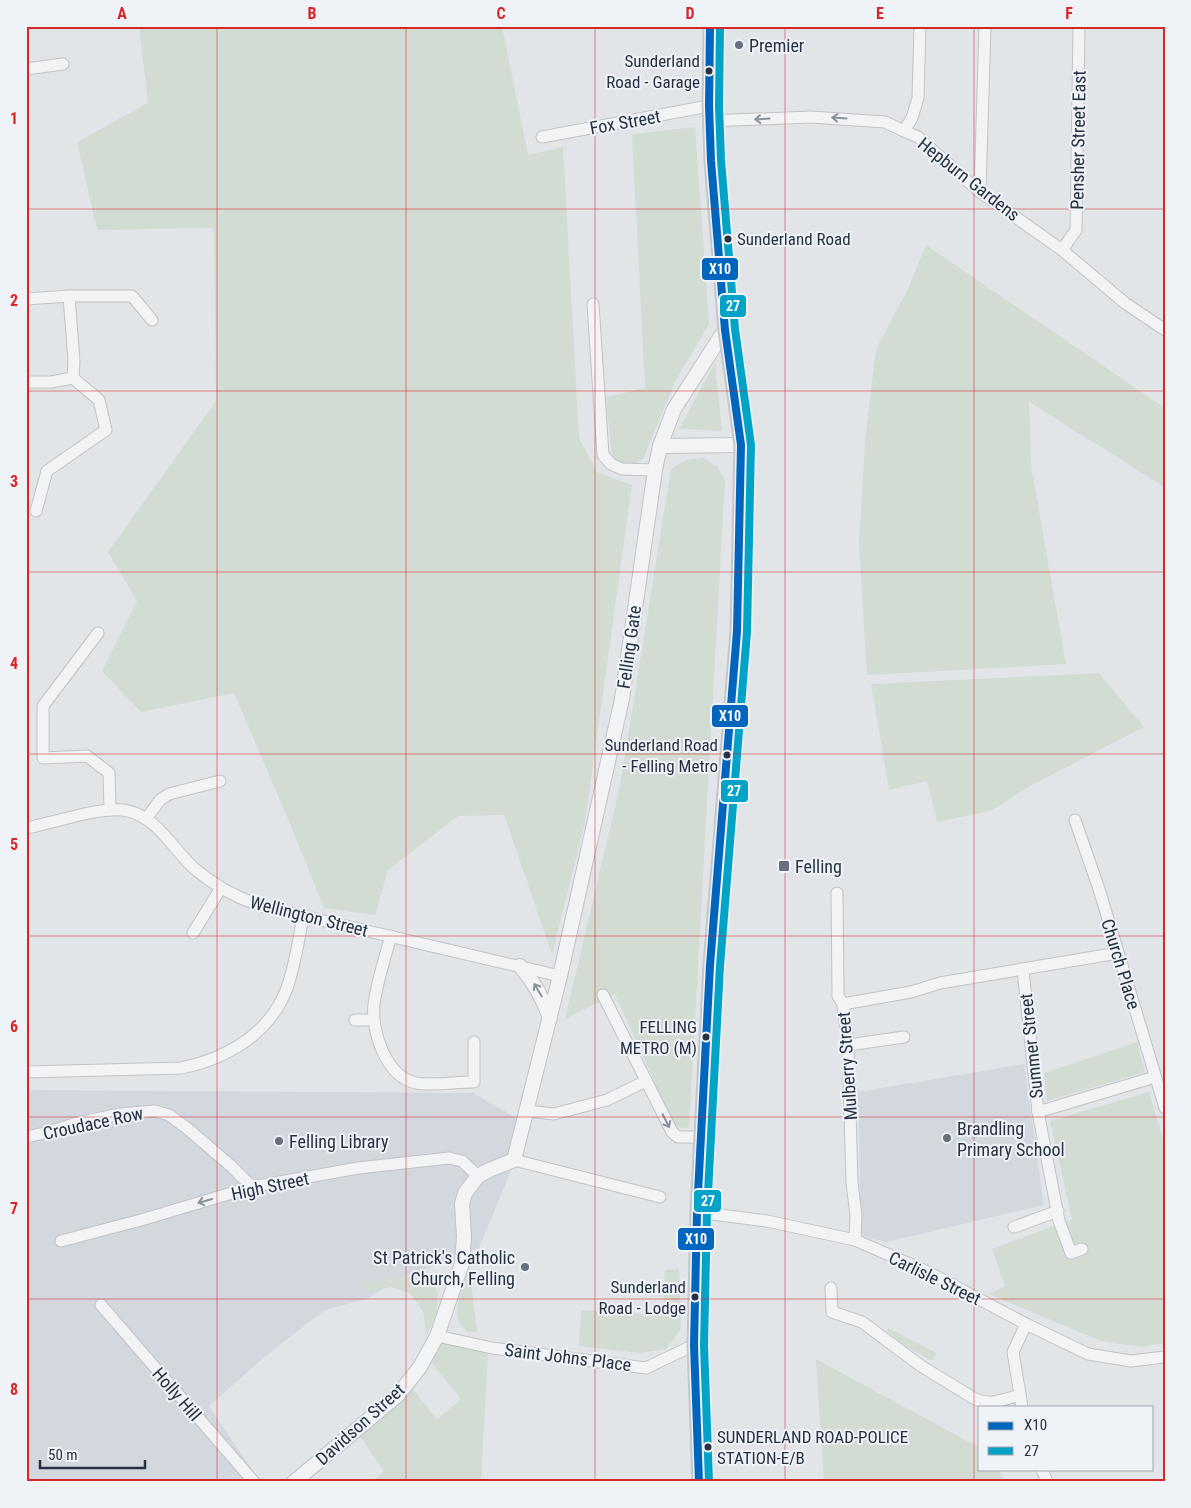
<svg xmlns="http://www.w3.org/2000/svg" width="1191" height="1508" font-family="'Roboto Condensed',sans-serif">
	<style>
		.built { fill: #d2d8de }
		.green { fill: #d2dcd2 }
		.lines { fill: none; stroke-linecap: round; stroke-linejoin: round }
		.minor-casing { stroke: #c0c3c6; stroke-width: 13 }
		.tertiary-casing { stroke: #c0c3c6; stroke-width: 16 }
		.minor { stroke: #f2f3f4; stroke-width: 11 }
		.tertiary { stroke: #f2f3f4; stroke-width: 14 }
		.secondary { stroke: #c3c6ca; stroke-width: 15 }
		.bus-1-casing { stroke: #eff3f7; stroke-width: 11 }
		.bus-2-casing { stroke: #eff3f7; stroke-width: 11 }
		.bus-1 { stroke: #0065bd; stroke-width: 8 }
		.bus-2 { stroke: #02a3c7; stroke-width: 8 }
		.oneway { stroke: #8c929c }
		.grid { fill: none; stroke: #d62828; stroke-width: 1; stroke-opacity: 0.55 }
		.poi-dot { fill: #68707d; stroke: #eff3f7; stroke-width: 2 }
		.bus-dot { fill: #273143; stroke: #eff3f7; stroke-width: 2 }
		.labels { text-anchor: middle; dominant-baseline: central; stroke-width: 4; stroke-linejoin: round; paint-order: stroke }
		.bus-label { font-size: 17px; fill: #273143; stroke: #eff3f7; text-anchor: end }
		.poi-label { font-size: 18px; fill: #273143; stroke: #eff3f7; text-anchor: start }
		.street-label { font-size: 18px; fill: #273143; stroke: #eff3f7 }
		.line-badge { stroke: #eff3f7; stroke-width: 2 }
		.badge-label { font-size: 14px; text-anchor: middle; font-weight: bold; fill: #fff }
		.neatline { fill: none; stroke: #d62828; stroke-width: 2 }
		.grid-label { font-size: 16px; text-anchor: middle; font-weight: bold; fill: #d62828 }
	</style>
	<rect width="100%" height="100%" fill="#e2e5e8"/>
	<!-- built -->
	<g class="built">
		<path d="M1024 1064 1044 1205 886 1242 861 1235 858 1092Z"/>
		<path d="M26 1090 473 1093 532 1127 510 1173 479 1248 397 1280 367 1299 325 1310 268 1354 209 1406 259 1480 257 1482H26Z"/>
	</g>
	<!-- green -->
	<g class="green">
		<path d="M139 26H502L528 155 563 147 579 438 597 472 632 485 585 822 552 954 504 815 458 816 388 870 382 891 383 895 381 894 375 915 324 908 291 826 234 693 141 712 102 671 137 601 108 552 216 401 214 228 97 230 77 142 148 103Z"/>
		<path d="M695 127 709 324 675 382 643 459C632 467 624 465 612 459L606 397 645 388 632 134Z"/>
		<path d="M926 245 1165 408V487L1029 402 1031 465 1066 664 867 675 859 543 865 441 876 349 907 291Z"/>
		<path d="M715 363 722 431 679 429Z"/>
		<path d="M704 458 717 466 725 480 689 1128 675 1127 615 994 565 1019 620 786 671 469 686 460Z"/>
		<path d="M1099 673 1144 727 1030 786 991 811 937 822 927 781 889 790 871 684Z"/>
		<path d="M1137 1042 1145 1072 1047 1101 1044 1073Z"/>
		<path d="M1149 1092 1165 1146V1343L1142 1347 1101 1341 989 1294 1005 1286 992 1249 1072 1219 1050 1121Z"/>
		<path d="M469 1263 477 1332H467C464 1328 459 1324 458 1319 454 1308 466 1275 469 1263Z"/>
		<path d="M679 1269 681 1329 666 1349 639 1353 579 1346 581 1310 663 1316 665 1270Z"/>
		<path d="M421 1275 433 1280 438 1293 437 1312 426 1337 423 1311 410 1293 391 1287 365 1293 363 1282Z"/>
		<path d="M888 1328 937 1353 932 1361 907 1347 887 1331Z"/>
		<path d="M439 1340 488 1350 481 1482H372L384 1471 357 1432 409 1384 437 1420 461 1399 428 1358Z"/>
		<path d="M816 1359 980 1448V1469H997L1006 1482H824Z"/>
	</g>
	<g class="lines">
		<defs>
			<g id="minor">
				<path d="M26 69 63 64"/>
				<path d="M709 121 811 117 885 122 904 131 918 137 980 192 1062 250 1125 303 1165 330"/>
				<path d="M904 131 912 118 918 98 920 26"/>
				<path d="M542 137 709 106"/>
				<path d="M980 192 985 26"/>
				<path d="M1062 250 1076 230 1079 26"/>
				<path d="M26 299 69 296"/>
				<path d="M593 304 603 455 611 464 622 469 655 470"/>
				<path d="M26 382H51L73 378 74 361 69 296H132L152 320"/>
				<path d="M36 511 47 471 106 430 99 400 73 378"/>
				<path d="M98 633 43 706V758L87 756 109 773 110 810"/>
				<path d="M146 819 160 800 169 794 220 781"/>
				<path d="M1075 820 1099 889 1165 1108"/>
				<path d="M26 828C54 823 97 807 123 810 156 814 173 850 195 869 216 887 239 899 265 907L560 976"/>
				<path d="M837 893 838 992V996L843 1004 848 1045 852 1183 856 1215 855 1240"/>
				<path d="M193 933 221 888"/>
				<path d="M391 936C385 957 377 982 374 1004 371 1031 386 1077 416 1083 434 1086 455 1082 474 1082V1042"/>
				<path d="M1023 970 1038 1112 1059 1221 1071 1253 1082 1249"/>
				<path d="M603 995 672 1132 678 1137H702"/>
				<path d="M843 1004 911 992 940 983 1118 953"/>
				<path d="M355 1020H374"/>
				<path d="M848 1045 904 1037"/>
				<path d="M26 1072 181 1068C226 1059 270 1034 287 988 295 965 299 940 303 916"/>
				<path d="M527 1111 554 1114 607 1100 646 1081"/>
				<path d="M1038 1112 1155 1077"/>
				<path d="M26 1137 49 1132 77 1123 120 1114 155 1111 169 1115 188 1129 231 1166 252 1187"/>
				<path d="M514 1160 660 1197"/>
				<path d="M697 1212 767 1221 855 1240 928 1272 1026 1324 1088 1354 1131 1361 1165 1357"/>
				<path d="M1014 1227 1058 1211"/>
				<path d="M61 1241 141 1220 252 1187 358 1168 449 1158 462 1161 478 1176"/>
				<path d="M831 1288 832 1312 862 1322 921 1366 975 1399C989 1406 1006 1399 1020 1395"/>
				<path d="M101 1305 254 1482"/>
				<path d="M437 1336 492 1348 646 1368 694 1345"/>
				<path d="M1022 1407 1013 1352 1026 1324"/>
				<path d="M1042 1469 1047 1482"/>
			</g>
			<g id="tertiary">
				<path d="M660 446 741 445"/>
				<path d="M520 966C534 982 543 998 550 1018"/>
				<path d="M294 1482 398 1395 420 1367 437 1336 462 1263 464 1237 462 1204 465 1193 478 1176 489 1170 514 1160 560 976 622 699 655 470 660 446 674 409 725 330"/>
			</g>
		</defs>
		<!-- minor casing -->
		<use href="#minor" class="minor-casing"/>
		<!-- tertiary casing -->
		<use href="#tertiary" class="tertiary-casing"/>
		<!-- minor -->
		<use href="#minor" class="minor"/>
		<!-- tertiary -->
		<use href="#tertiary" class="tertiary"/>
		<!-- secondary -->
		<path class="secondary" d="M699 1482 694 1345 697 1212 710 965 737 631 741 445 725 330 711 161 709 106 710 26"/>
		<defs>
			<path id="bus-1" d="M699 1482 694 1345 697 1212 710 965 737 631 741 445 725 330 711 161 709 106 710 26"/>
			<path id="bus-2" d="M709 1482 704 1345 707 1212 720 966 747 632 751 445 735 329 721 160 719 106 720 26"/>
		</defs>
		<!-- bus-1 casing -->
		<use href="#bus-1" class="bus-1-casing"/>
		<!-- bus-2 casing -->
		<use href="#bus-2" class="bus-2-casing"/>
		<!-- bus-1 -->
		<use href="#bus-1" class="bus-1"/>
		<!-- bus-2 -->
		<use href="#bus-2" class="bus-2"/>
	</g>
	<!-- one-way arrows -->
	<defs><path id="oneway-shaft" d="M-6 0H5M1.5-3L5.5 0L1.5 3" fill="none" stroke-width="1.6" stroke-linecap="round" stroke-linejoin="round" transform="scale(1.25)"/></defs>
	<g class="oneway">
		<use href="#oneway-shaft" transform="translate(839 118) rotate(-176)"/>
		<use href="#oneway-shaft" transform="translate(762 119) rotate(177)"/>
		<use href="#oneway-shaft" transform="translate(538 990) rotate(-121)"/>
		<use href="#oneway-shaft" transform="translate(666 1121) rotate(63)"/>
		<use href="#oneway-shaft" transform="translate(205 1201) rotate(164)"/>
	</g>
	<!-- grid -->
	<path class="grid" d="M217 26V1482M406 26V1482M595 26V1482M785 26V1482M974 26V1482M26 209H1165M26 391H1165M26 572H1165M26 754H1165M26 936H1165M26 1117H1165M26 1299H1165"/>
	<!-- markers -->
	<g class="poi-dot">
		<circle cx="739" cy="45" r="5"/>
		<rect x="778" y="860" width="12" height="12" rx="2.5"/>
		<circle cx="947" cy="1138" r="5"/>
		<circle cx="279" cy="1141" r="5"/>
		<circle cx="525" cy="1267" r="5"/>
	</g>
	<g class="bus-dot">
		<circle cx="709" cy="71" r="4.5"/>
		<circle cx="728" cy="239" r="4.5"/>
		<circle cx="727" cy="755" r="4.5"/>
		<circle cx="706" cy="1037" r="4.5"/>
		<circle cx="695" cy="1297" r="4.5"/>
		<circle cx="708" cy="1447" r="4.5"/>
	</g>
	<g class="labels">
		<!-- bus labels -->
		<g class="bus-label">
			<text x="700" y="61">Sunderland<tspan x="700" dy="21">Road - Garage</tspan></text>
			<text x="737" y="239" text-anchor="start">Sunderland Road</text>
			<text x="718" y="745">Sunderland Road<tspan x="718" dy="21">- Felling Metro</tspan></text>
			<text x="697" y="1027">FELLING<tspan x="697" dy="21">METRO (M)</tspan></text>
			<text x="686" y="1287">Sunderland<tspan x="686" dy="21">Road - Lodge</tspan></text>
			<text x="717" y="1437" text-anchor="start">SUNDERLAND ROAD-POLICE<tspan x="717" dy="21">STATION-E/B</tspan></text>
		</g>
		<!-- poi labels -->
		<g class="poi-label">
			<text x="749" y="45">Premier</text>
			<text x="795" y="866">Felling</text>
			<text x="957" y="1128">Brandling<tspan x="957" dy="21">Primary School</tspan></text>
			<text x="289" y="1141">Felling Library</text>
			<text x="515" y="1257" text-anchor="end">St Patrick's Catholic<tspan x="515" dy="21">Church, Felling</tspan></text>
		</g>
		<!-- street labels -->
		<g class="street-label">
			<text transform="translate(625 122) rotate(-10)">Fox Street</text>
			<text transform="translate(1078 140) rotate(-89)">Pensher Street East</text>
			<text transform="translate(969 179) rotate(38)">Hepburn Gardens</text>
			<text transform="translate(629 647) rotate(-82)">Felling Gate</text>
			<text transform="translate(309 916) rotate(14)">Wellington Street</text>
			<text transform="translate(1121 964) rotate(73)">Church Place</text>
			<text transform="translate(1031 1046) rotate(-96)">Summer Street</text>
			<text transform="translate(847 1066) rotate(-94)">Mulberry Street</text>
			<text transform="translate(93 1123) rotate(-12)">Croudace Row</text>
			<text transform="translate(270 1186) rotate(-12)">High Street</text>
			<text transform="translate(935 1278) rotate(26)">Carlisle Street</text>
			<text transform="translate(568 1357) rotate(7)">Saint Johns Place</text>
			<text transform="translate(177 1394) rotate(49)">Holly Hill</text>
			<text transform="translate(360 1424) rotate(-42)">Davidson Street</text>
		</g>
	</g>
	<g class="line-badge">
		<rect x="701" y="257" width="38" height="24" rx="5" fill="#0065bd"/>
		<rect x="719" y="294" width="28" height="24" rx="5" fill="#02a3c7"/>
		<rect x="711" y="704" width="38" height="24" rx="5" fill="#0065bd"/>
		<rect x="720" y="779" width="29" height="24" rx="5" fill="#02a3c7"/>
		<rect x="693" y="1189" width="29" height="24" rx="5" fill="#02a3c7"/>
		<rect x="677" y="1227" width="38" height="24" rx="5" fill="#0065bd"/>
	</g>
	<g class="badge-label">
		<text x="720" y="274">X10</text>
		<text x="733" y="311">27</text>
		<text x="730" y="721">X10</text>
		<text x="734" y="796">27</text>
		<text x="708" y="1206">27</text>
		<text x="696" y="1244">X10</text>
	</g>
	<!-- border -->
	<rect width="1191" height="1508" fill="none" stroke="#eff3f7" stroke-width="55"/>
	<!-- legend -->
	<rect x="978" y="1406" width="175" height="65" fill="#eff3f7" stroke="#9fa5af"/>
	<rect x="988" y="1422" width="25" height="8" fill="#0065bd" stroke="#9fa5af"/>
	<text x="1024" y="1430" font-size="15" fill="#273143">X10</text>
	<rect x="988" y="1447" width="25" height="8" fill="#02a3c7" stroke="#9fa5af"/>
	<text x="1024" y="1456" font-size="15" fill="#273143">27</text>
	<!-- scale -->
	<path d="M40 1460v8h105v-8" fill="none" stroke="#273143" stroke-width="2.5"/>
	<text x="48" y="1460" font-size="15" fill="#273143" stroke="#eff3f7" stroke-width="4" paint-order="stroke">50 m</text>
	<rect x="28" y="28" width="1136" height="1452" class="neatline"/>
	<g class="grid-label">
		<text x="122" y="19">A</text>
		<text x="312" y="19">B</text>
		<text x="501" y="19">C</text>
		<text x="690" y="19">D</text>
		<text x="880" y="19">E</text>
		<text x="1069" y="19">F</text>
		<text x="14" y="124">1</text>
		<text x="14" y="306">2</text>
		<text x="14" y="487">3</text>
		<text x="14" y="669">4</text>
		<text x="14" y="850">5</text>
		<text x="14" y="1032">6</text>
		<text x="14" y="1214">7</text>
		<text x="14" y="1395">8</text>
	</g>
</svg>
